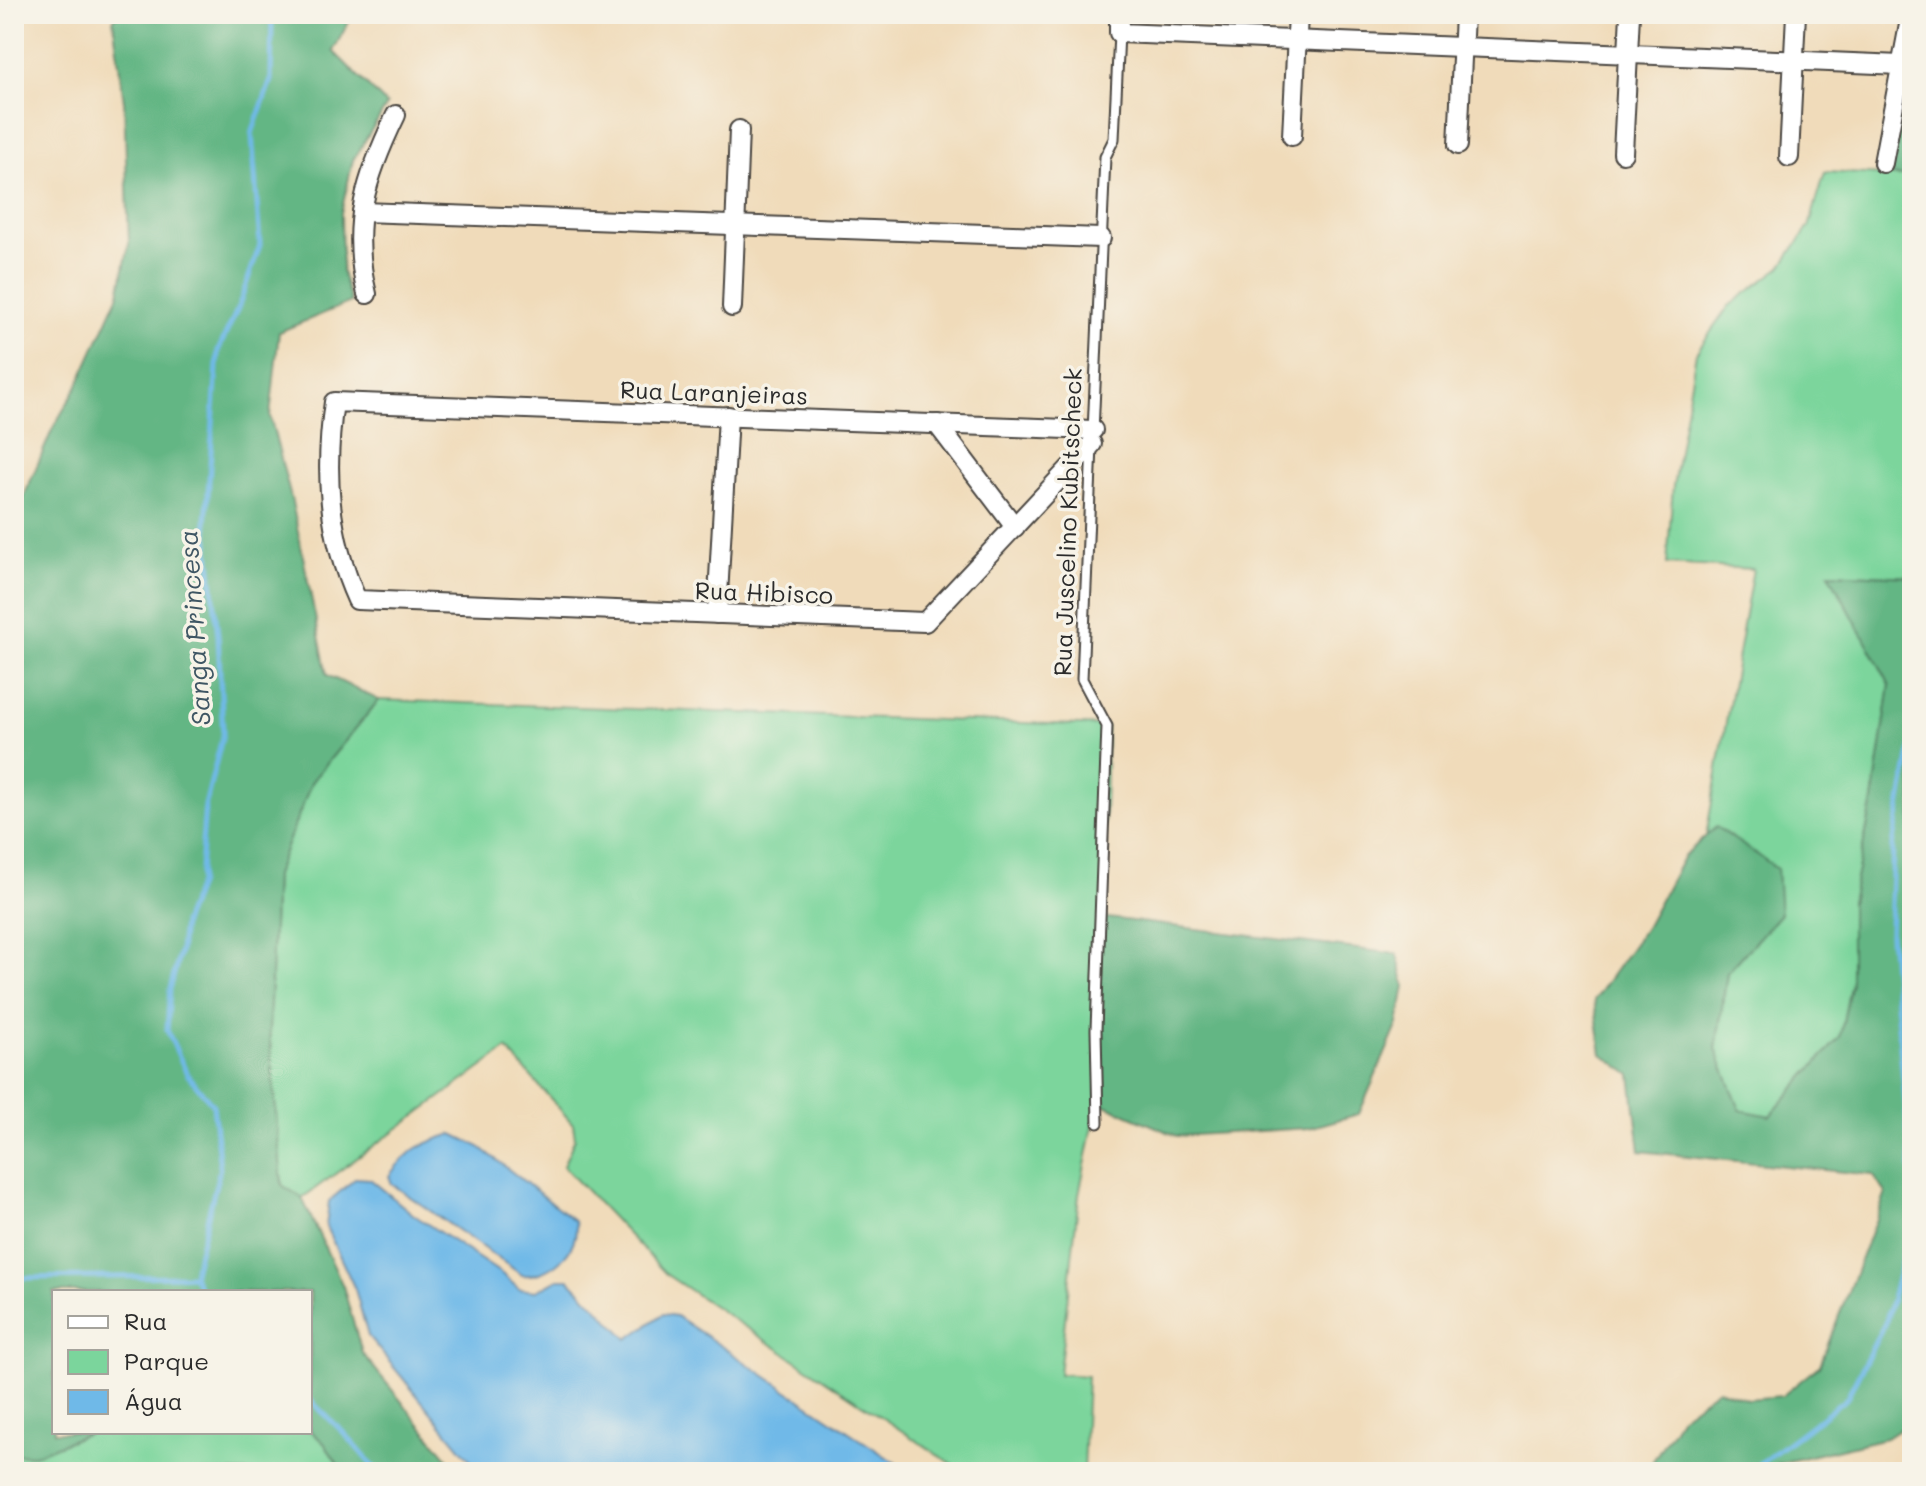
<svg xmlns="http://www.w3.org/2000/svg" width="1926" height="1486" font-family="Mali,sans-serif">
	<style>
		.green { fill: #7bd59c; stroke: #538064; stroke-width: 2 }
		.forest { fill: #64b684; stroke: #487058; stroke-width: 2 }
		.water { fill: #6fb9e8; stroke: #4d728a; stroke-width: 2 }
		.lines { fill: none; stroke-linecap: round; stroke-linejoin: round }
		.stream { stroke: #6fb9e8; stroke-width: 5 }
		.service-casing { stroke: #494540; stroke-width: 13 }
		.minor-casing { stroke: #494540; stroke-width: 22 }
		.service { stroke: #fff; stroke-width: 9 }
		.minor { stroke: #fff; stroke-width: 18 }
		.labels { text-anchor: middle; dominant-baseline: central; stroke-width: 7; stroke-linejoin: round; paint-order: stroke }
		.street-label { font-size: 24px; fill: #2b2b2b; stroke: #f7f3e8 }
		.water-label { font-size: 26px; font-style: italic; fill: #3f5664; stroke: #f7f3e8 }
	</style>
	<rect width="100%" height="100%" fill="#f7f3e8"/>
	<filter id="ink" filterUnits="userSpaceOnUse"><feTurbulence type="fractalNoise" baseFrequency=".0125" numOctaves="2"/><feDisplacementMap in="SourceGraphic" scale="16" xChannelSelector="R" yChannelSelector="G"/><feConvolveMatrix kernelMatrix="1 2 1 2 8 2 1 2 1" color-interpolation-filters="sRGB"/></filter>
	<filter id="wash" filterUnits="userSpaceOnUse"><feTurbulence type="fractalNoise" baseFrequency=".006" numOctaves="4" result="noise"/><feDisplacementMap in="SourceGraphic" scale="32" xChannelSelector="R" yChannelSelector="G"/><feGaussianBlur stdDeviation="1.8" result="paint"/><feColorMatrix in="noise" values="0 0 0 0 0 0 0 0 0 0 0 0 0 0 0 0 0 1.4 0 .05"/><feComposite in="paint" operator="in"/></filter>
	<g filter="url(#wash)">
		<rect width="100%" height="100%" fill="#f0dbba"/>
		<!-- green -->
		<g class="green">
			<path d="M1825 172 1906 176 1912 217V577L1830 573 1890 685 1873 801 1851 902V982L1840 1037 1770 1116 1740 1110 1716 1049 1727 973 1780 914 1716 828 1706 836 1753 569 1667 564 1673 486 1696 353 1729 306 1781 267 1809 227Z"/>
			<path d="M379 700 1107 726 1098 1102 1079 1194 1059 1374 1087 1376 1083 1472H964L667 1275 563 1166 575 1138 573 1124 507 1049 302 1198 282 1185 269 1029 275 875 312 781Z"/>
			<path d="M310 1430 324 1443 343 1472H14V1454L34 1455 91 1432Z"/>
		</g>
		<!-- forest -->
		<g class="forest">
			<path d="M118 14H353L333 51 387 105 353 160 341 213 342 272 351 302 279 332 270 416 292 502 327 675 379 700 312 781 275 875 269 1029 282 1185 302 1198 343 1286 362 1353 459 1472H343L324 1443 310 1430V1292H54V1432H91L34 1455 14 1454V520L53 428 78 385 119 294 129 244 124 101 113 20Z"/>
			<path d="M1912 14V217L1906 176 1881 175Z"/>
			<path d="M1829 573 1911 577 1912 573V1421L1886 1438 1776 1464 1770 1472H1646L1682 1415 1718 1389 1748 1399 1782 1396 1820 1365 1886 1193 1873 1175 1640 1151 1631 1075 1602 1054 1594 1000 1645 928 1684 856 1716 827 1777 868 1780 914 1727 973 1716 1049 1740 1110 1770 1116 1840 1037 1851 982V902L1873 801 1890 685Z"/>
			<path d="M1100 917 1397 954 1405 986 1398 1024 1359 1114 1309 1128 1177 1136 1098 1102Z"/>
		</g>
		<!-- water -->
		<g class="water">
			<path d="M453 1134 480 1147 575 1221C582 1249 549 1278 522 1275L392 1184 389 1176C408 1149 423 1143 453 1134Z"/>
			<path d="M356 1178 370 1179 414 1215 502 1274 519 1289 536 1291 558 1279H569L628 1339 663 1314 676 1316 909 1472H480L368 1336 355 1289 326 1227 329 1201Z"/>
		</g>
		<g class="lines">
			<!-- stream -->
			<g class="stream">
				<path d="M1912 741 1893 846 1890 935 1912 1177"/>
				<path d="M193 1276 220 1168 213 1105 187 1074 167 1030 170 989 180 952 183 923 199 883 205 806 223 734 218 636 206 523 218 351 238 308 260 245 252 133 271 80 272 14"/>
				<path d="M14 1278 193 1276 202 1292"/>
				<path d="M310 1400 345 1434 378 1472"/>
				<path d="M1749 1472 1846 1399 1886 1321 1912 1223"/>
			</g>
		</g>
	</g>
	<g filter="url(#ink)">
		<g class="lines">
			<defs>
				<g id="service">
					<path d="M1093 432 1105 157 1114 139 1119 33"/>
					<path d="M1092 446 1082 679 1107 726 1096 1030 1098 1123"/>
				</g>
				<g id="minor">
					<path d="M1119 14V33L1901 65"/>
					<path d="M1292 136 1298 14"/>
					<path d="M1458 145 1464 14"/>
					<path d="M1623 153 1630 14"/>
					<path d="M1789 157 1796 14"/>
					<path d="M1883 163 1911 14"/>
					<path d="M362 212 1101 238"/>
					<path d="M367 294C350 224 366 177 396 115"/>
					<path d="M732 307 739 130"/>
					<path d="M937 424 1015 527"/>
					<path d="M1092 444 925 622 357 600C328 536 324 471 334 402L1093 430"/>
					<path d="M717 614 728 416"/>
				</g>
			</defs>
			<!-- service casing -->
			<use href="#service" class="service-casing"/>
			<!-- minor casing -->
			<use href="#minor" class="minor-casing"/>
			<!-- service -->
			<use href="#service" class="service"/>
			<!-- minor -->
			<use href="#minor" class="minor"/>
		</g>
	</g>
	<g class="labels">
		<!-- street labels -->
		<g class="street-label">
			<text transform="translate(714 392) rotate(2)">Rua Laranjeiras</text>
			<text transform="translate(1067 522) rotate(-88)">Rua Juscelino Kubitscheck</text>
			<text transform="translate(764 592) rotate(2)">Rua Hibisco</text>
		</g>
		<!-- water labels -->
		<g class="water-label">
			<text transform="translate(194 628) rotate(-94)">Sanga Princesa</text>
		</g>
	</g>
	<!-- margin -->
	<rect width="1926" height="1486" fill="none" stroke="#f7f3e8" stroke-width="48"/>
	<!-- legend -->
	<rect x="52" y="1290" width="260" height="144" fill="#f7f3e8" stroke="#a5a39c" stroke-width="2"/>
	<rect x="68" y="1316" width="40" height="12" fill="#ffffff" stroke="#a5a39c" stroke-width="2"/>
	<text x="124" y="1330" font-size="24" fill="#2b2b2b">Rua</text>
	<rect x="68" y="1350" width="40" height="24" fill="#7bd59c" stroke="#a5a39c" stroke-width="2"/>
	<text x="124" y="1370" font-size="24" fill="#2b2b2b">Parque</text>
	<rect x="68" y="1390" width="40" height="24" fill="#6fb9e8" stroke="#a5a39c" stroke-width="2"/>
	<text x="124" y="1410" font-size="24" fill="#2b2b2b">Água</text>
</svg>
